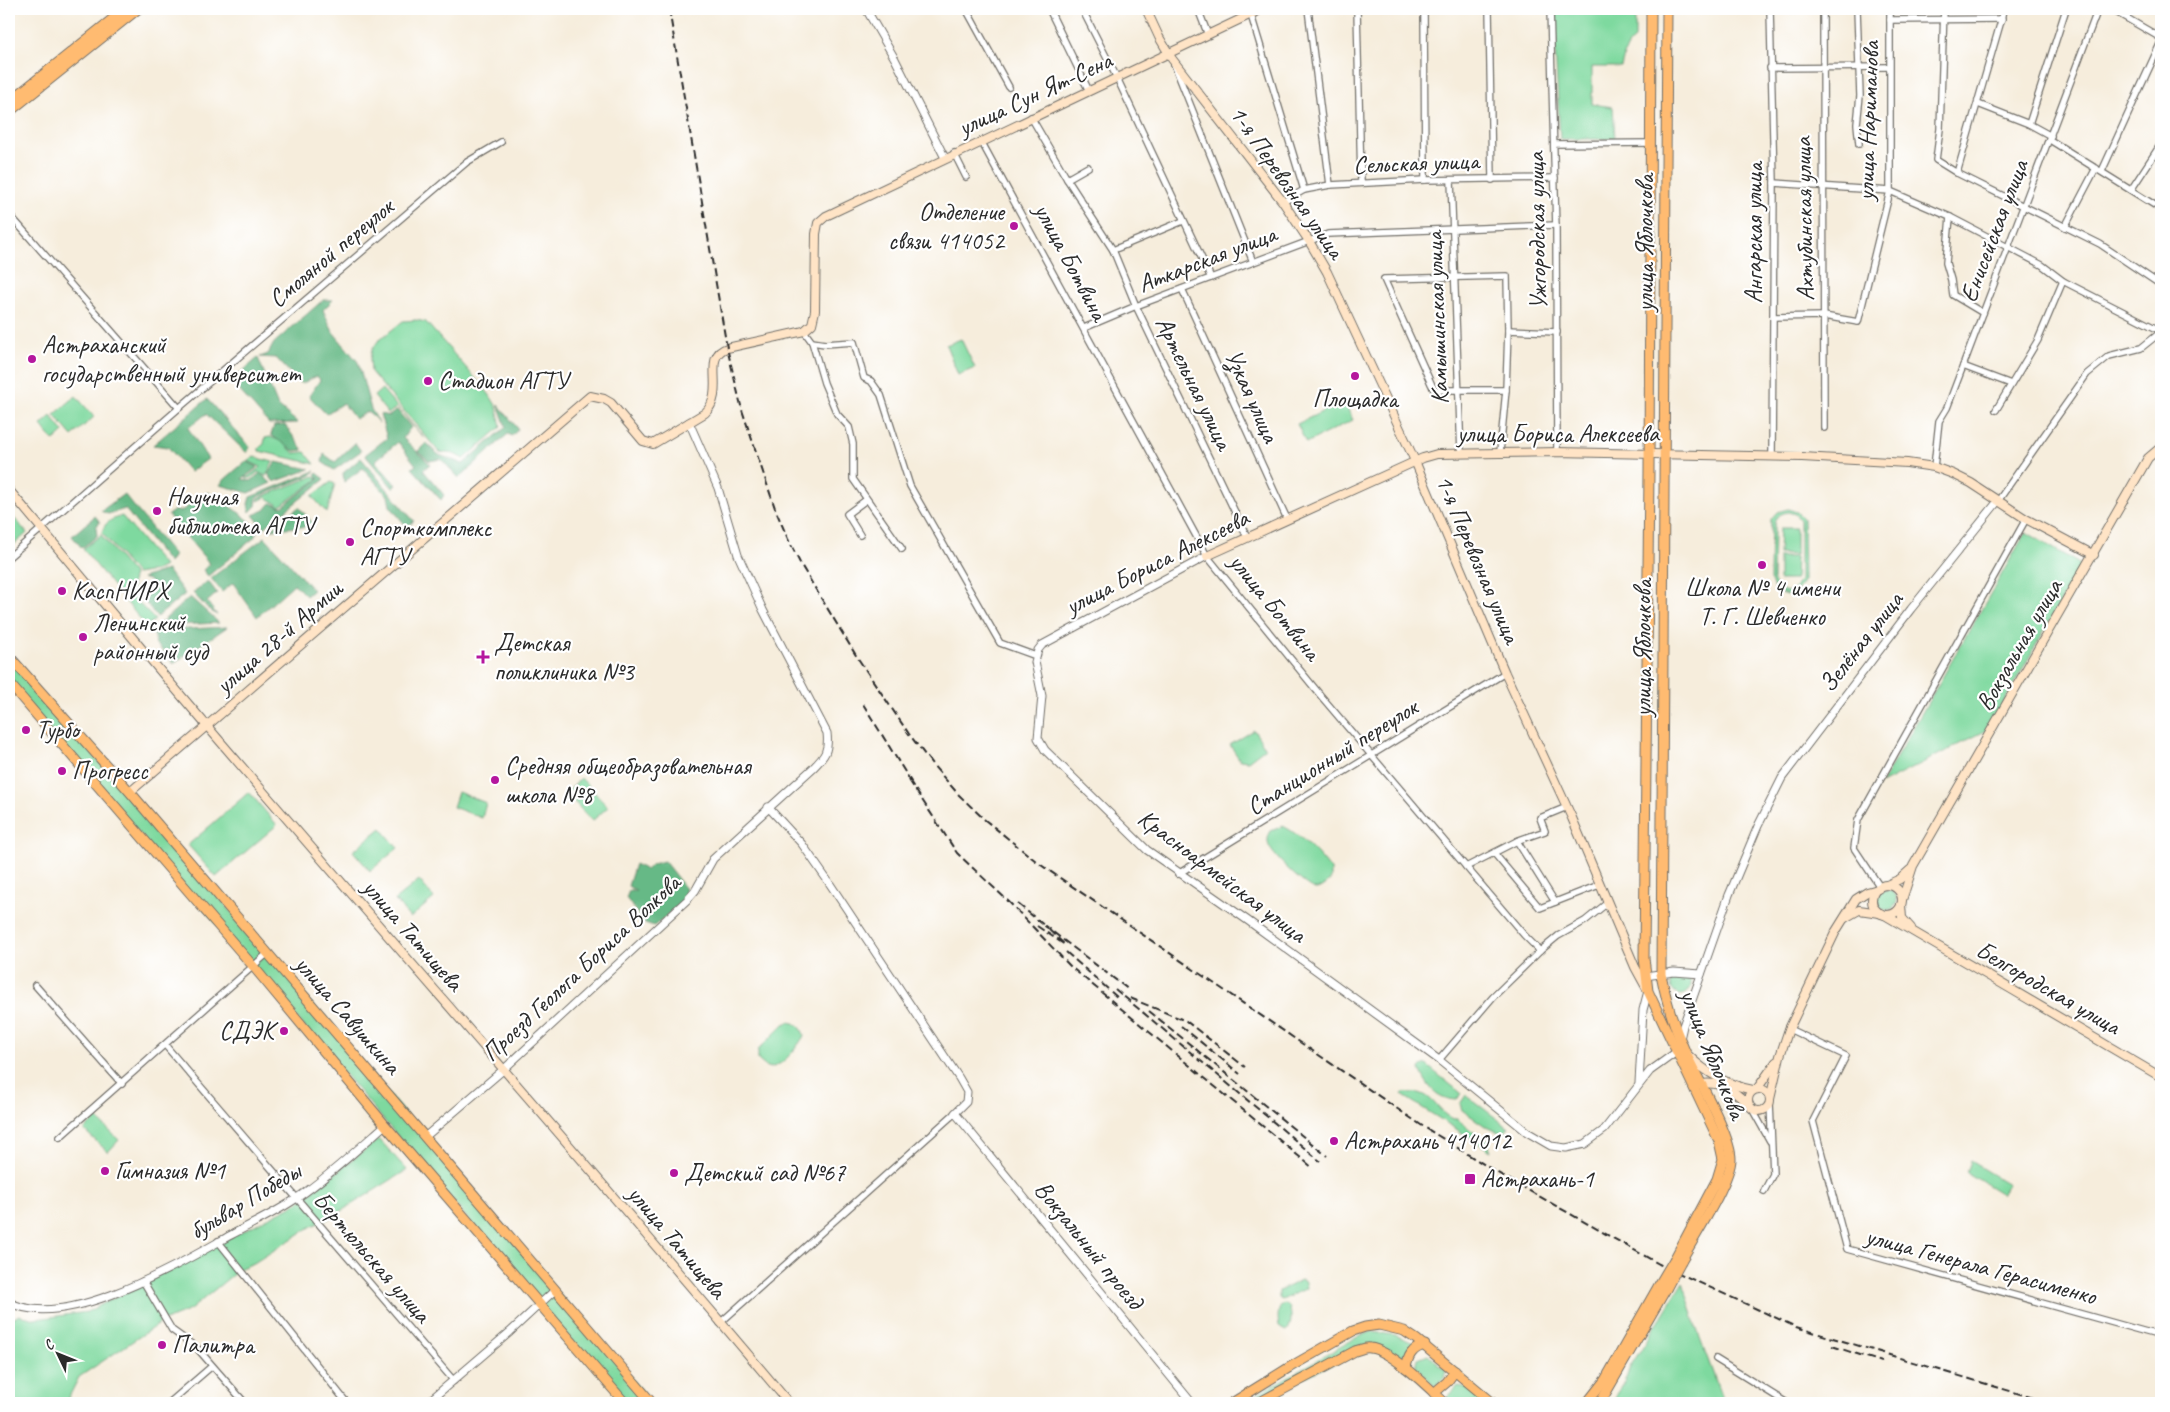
<svg xmlns="http://www.w3.org/2000/svg" width="2170" height="1412" font-family="Caveat,sans-serif">
	<style>
		.green { fill: #7ed99f; stroke: #548265; fill-rule: evenodd }
		.forest { fill: #66b986; stroke: #487258 }
		.lines { fill: none; stroke-linecap: round; stroke-linejoin: round }
		.minor-casing { stroke: #726f69; stroke-width: 8 }
		.tertiary-casing { stroke: #726f69; stroke-width: 9 }
		.secondary-casing { stroke: #726f69; stroke-width: 10 }
		.primary-casing { stroke: #726f69; stroke-width: 11 }
		.trunk-casing { stroke: #726f69; stroke-width: 11 }
		.minor { stroke: #fff; stroke-width: 5.5 }
		.tertiary { stroke: #fff; stroke-width: 7 }
		.secondary { stroke: #ffe4c6; stroke-width: 8 }
		.primary { stroke: #ffbb71; stroke-width: 9 }
		.trunk { stroke: #ffbb71; stroke-width: 9 }
		.rail { stroke: #2b2b2b; stroke-width: 2; stroke-dasharray: 8 4; stroke-linecap: butt }
		.primary-bridge-casing { stroke: #726f69; stroke-width: 11; stroke-linecap: butt }
		.primary-bridge { stroke: #ffbb71; stroke-width: 9 }
		.poi-dot { fill: #b5179e; stroke: #fff; stroke-width: 2 }
		.labels { text-anchor: middle; dominant-baseline: central; stroke-width: 4.5; stroke-linejoin: round; paint-order: stroke }
		.street-label { font-size: 25px; fill: #2b2b2b; stroke: #fff }
		.poi-label { font-size: 25px; fill: #2b2b2b; stroke: #fff; text-anchor: start }
	</style>
	<rect width="100%" height="100%" fill="#fff"/>
	<filter id="ink" filterUnits="userSpaceOnUse"><feTurbulence type="fractalNoise" baseFrequency=".02" numOctaves="2"/><feDisplacementMap in="SourceGraphic" scale="10" xChannelSelector="R" yChannelSelector="G"/><feConvolveMatrix kernelMatrix="1 2 1 2 8 2 1 2 1" color-interpolation-filters="sRGB"/></filter>
	<filter id="wash" filterUnits="userSpaceOnUse"><feTurbulence type="fractalNoise" baseFrequency=".0096" numOctaves="4" result="noise"/><feDisplacementMap in="SourceGraphic" scale="20" xChannelSelector="R" yChannelSelector="G"/><feGaussianBlur stdDeviation="1.12" result="paint"/><feColorMatrix in="noise" values="0 0 0 0 0 0 0 0 0 0 0 0 0 0 0 0 0 1.4 0 .05"/><feComposite in="paint" operator="in"/></filter>
	<g filter="url(#wash)">
		<rect width="100%" height="100%" fill="#f6eddc"/>
		<!-- green -->
		<g class="green">
			<path d="M1553 9H1635V39C1625 46 1624 56 1621 67H1592V104L1613 107 1615 139H1560Z"/>
			<path d="M416 320 426 322 489 394 497 407 501 427 464 459 454 454 439 452 371 372 370 359 372 350 378 341 403 321Z"/>
			<path d="M961 339 975 368 958 375 946 345Z"/>
			<path d="M382 389 424 438 397 407 388 414 374 396Z"/>
			<path d="M76 396 94 417 72 436 54 415Z"/>
			<path d="M1344 401 1353 420 1306 443 1297 424Z"/>
			<path d="M51 416 64 432 54 441 41 425Z"/>
			<path d="M270 437 281 441 294 453 305 452 315 464 259 451V448L264 444 265 438Z"/>
			<path d="M254 457 273 462 266 476 258 472 251 478H246L261 467 248 461Z"/>
			<path d="M314 476 318 479 280 506 266 497 258 501 259 498Z"/>
			<path d="M331 482 335 484 327 513 312 496Z"/>
			<path d="M1788 509 1797 512 1803 518 1804 580 1796 592 1787 595 1777 592 1770 580 1771 519 1777 512ZM1788 512 1795 514 1800 520V580L1794 590 1787 592 1779 589 1773 580 1774 528C1774 518 1778 514 1788 512Z"/>
			<path d="M9 512 27 533 9 549Z"/>
			<path d="M122 516 164 566 155 571 136 574 102 533C104 522 112 519 122 516Z"/>
			<path d="M1780 528H1796V555L1779 554Z"/>
			<path d="M2026 532 2081 565 1989 729 1881 784Z"/>
			<path d="M101 535 134 575C126 595 142 606 155 620L146 626 83 549Z"/>
			<path d="M1779 557H1796L1795 580H1779Z"/>
			<path d="M9 660 268 953 652 1403H625L9 681Z"/>
			<path d="M1254 730 1265 748 1248 761 1240 760 1230 745Z"/>
			<path d="M581 778 608 807 592 821 566 793Z"/>
			<path d="M249 792 277 825 216 877 188 845Z"/>
			<path d="M458 792 486 803 482 818 453 807Z"/>
			<path d="M1283 826C1301 835 1319 854 1331 870V879C1327 884 1322 889 1315 889 1305 887 1273 856 1269 846 1267 841 1268 836 1271 831Z"/>
			<path d="M381 828 398 848 370 871 353 851Z"/>
			<path d="M419 880 434 898 410 918 395 900Z"/>
			<circle cx="1887" cy="900" r="10"/>
			<circle cx="1681" cy="985" r="10"/>
			<path d="M789 1022C797 1023 802 1027 804 1036 797 1047 785 1064 771 1068L765 1066 758 1060V1050L784 1024Z"/>
			<path d="M1425 1064 1461 1093 1457 1100C1436 1099 1427 1086 1420 1069Z"/>
			<path d="M1403 1093C1408 1093 1414 1092 1419 1093 1435 1096 1442 1120 1457 1119L1481 1138H1486L1491 1151 1402 1095Z"/>
			<path d="M1466 1095 1509 1128 1502 1133 1488 1128 1462 1110 1460 1104Z"/>
			<path d="M96 1118 119 1140 108 1152 84 1130Z"/>
			<path d="M379 1139 407 1170 330 1218 312 1226 254 1263 241 1268 190 1310 163 1321 79 1377 66 1403H9V1321L19 1315 36 1319 87 1312 297 1203Z"/>
			<path d="M1970 1161 2008 1184 2002 1194 1966 1172Z"/>
			<path d="M1301 1280 1305 1282 1306 1288 1303 1290 1282 1300 1279 1298V1291Z"/>
			<path d="M1683 1282 1700 1338 1724 1403H1611L1622 1387 1630 1367Z"/>
			<path d="M1285 1304 1289 1306C1292 1314 1292 1325 1287 1331L1279 1327C1278 1319 1277 1313 1281 1305Z"/>
			<path d="M1372 1332 1395 1335 1414 1343 1400 1359 1374 1345 1256 1400 1254 1396 1361 1335Z"/>
			<path d="M1428 1354 1446 1370 1444 1378 1436 1385 1433 1384 1416 1367 1418 1358Z"/>
			<path d="M1458 1386 1468 1388 1486 1403H1451L1447 1398Z"/>
		</g>
		<!-- forest -->
		<g class="forest">
			<path d="M323 300H333L323 310 333 332 358 362 371 409 379 423 370 413 367 412 355 419 343 403 326 414 309 396 320 380 317 376 301 384 276 358 260 357 268 354 274 343Z"/>
			<path d="M258 358 278 406 298 423 269 424 231 381Z"/>
			<path d="M207 399 250 447 247 453 206 414 188 428 208 459 190 472 168 447 153 445Z"/>
			<path d="M498 404 518 429 512 436 508 434 459 478 441 459 429 461 418 451 426 443 439 455 463 464 506 427Z"/>
			<path d="M397 410 411 427 403 438 430 464 423 470 444 495 441 500 412 468 416 465 398 442 375 461 396 485 393 488 365 455 387 438 380 414 389 416Z"/>
			<path d="M285 425 303 450 294 451 271 435 274 426Z"/>
			<path d="M355 443 361 451 334 470 322 462 324 454 335 462Z"/>
			<path d="M361 458 414 521 407 527 390 506 388 496 363 468 344 482 343 473Z"/>
			<path d="M246 461 258 467 242 479 251 481 260 473 271 483 249 493 220 485 224 480Z"/>
			<path d="M276 462 310 469 274 482 268 474Z"/>
			<path d="M315 471 311 475 257 497 256 506 250 512 248 504 250 497Z"/>
			<path d="M317 473 325 479 264 528 253 515 265 510 271 503 282 507 319 479 315 475Z"/>
			<path d="M208 492 241 514 258 528 254 538 208 576 203 570 210 564 168 515 175 510 180 512Z"/>
			<path d="M124 494 174 555 169 563 125 509 108 514 101 511Z"/>
			<path d="M299 507 315 526 271 529Z"/>
			<path d="M95 516 100 522 96 527 97 536 82 548 72 536Z"/>
			<path d="M265 537 313 590 306 596 294 584 257 617 233 583 222 592 211 578Z"/>
			<path d="M167 570 185 594 157 617 141 597 150 592 152 587 149 580 142 578Z"/>
			<path d="M208 581 217 593 207 602 217 615 208 609 193 593Z"/>
			<path d="M190 597 219 623 157 626Z"/>
			<path d="M227 627 174 663 155 643V636L151 631Z"/>
			<path d="M664 861 686 889 685 892 687 895 682 897 685 900 654 926 645 923 626 898 629 891H636L628 886 635 864 646 870 652 864Z"/>
		</g>
	</g>
	<g filter="url(#ink)">
		<g class="lines">
			<defs>
				<g id="minor">
					<path d="M966 9 1009 87"/>
					<path d="M1049 9 1089 91"/>
					<path d="M1082 9 1117 78 1211 278"/>
					<path d="M1198 9 1208 35"/>
					<path d="M1308 9 1330 185"/>
					<path d="M1357 9 1361 183"/>
					<path d="M1424 9 1425 180"/>
					<path d="M1489 9 1492 180"/>
					<path d="M1550 9 1556 229 1557 452"/>
					<path d="M1770 9 1774 183 1772 457"/>
					<path d="M1823 9 1824 428"/>
					<path d="M1857 9 1860 96 1857 124 1859 144"/>
					<path d="M1944 9 1940 129 1936 160 1957 173 2100 244 2161 285"/>
					<path d="M2111 9 2161 38"/>
					<path d="M1251 15 1304 190"/>
					<path d="M1890 20 2002 19"/>
					<path d="M1174 64 1253 262"/>
					<path d="M1770 68 1889 67"/>
					<path d="M1978 104 2029 124 2051 136"/>
					<path d="M1031 117 1067 179 1113 250 1136 306 1247 537"/>
					<path d="M2029 124 2066 9"/>
					<path d="M2050 140 2161 209"/>
					<path d="M981 141 1207 556 1321 696 1524 935 1540 951"/>
					<path d="M1554 144 1651 143"/>
					<path d="M954 153 966 177"/>
					<path d="M2102 171 2161 42"/>
					<path d="M1957 173 2001 21 2003 9"/>
					<path d="M1067 179 1088 167"/>
					<path d="M1451 180 1461 454"/>
					<path d="M1774 183 1890 191 1950 217 2042 265 2063 281 2161 331"/>
					<path d="M2131 190 2161 144"/>
					<path d="M1283 202 1304 190 1330 185 1425 180 1555 178"/>
					<path d="M9 214 179 408"/>
					<path d="M1950 217 1946 263 1951 280 1953 295 1983 313"/>
					<path d="M2065 227 2096 168"/>
					<path d="M1113 250 1183 221"/>
					<path d="M1507 276 1508 330 1506 390H1434L1384 279Z"/>
					<path d="M1182 289 1287 519"/>
					<path d="M1773 317 1824 316 1858 322 1890 191V9"/>
					<path d="M1084 328 1136 306 1328 234 1556 225"/>
					<path d="M1508 330 1557 332"/>
					<path d="M804 331 812 342 825 344 854 342 864 378 871 381 881 395 910 486 1000 643 1036 656"/>
					<path d="M812 342 824 383 837 414 849 427 853 444V479L902 549"/>
					<path d="M1963 366 2011 384"/>
					<path d="M1996 410 2038 340 2063 281"/>
					<path d="M1500 452 1506 390"/>
					<path d="M1934 467 1939 421 1947 408 1963 366 2098 9"/>
					<path d="M1998 501 2087 374 2109 356 2141 348 2161 332"/>
					<path d="M860 535 847 514 866 500"/>
					<path d="M9 557 179 408 467 162 501 142"/>
					<path d="M1517 841 1555 902"/>
					<path d="M1494 853 1540 908 1599 885"/>
					<path d="M1466 867 1519 840 1545 831 1540 818 1567 807"/>
					<path d="M1178 874 1505 673"/>
					<path d="M1880 887 1854 848 1858 820 2026 519"/>
					<path d="M35 985 122 1084"/>
					<path d="M1789 1029 1846 1056 1813 1121 1847 1249 2161 1336"/>
					<path d="M165 1045 454 1381"/>
					<path d="M1439 1060 1493 997 1540 951 1558 936 1585 921 1606 904"/>
					<path d="M1751 1107 1770 1141"/>
					<path d="M60 1137 268 953"/>
					<path d="M1764 1191 1773 1174 1770 1102"/>
					<path d="M218 1241 347 1403"/>
					<path d="M143 1281 172 1330 197 1348 245 1403"/>
					<path d="M720 1323 955 1113"/>
					<path d="M1716 1359 1787 1403"/>
					<path d="M169 1403 212 1366"/>
				</g>
				<g id="tertiary">
					<path d="M866 9 895 59 945 158"/>
					<path d="M1207 556 1042 645 1038 650 1035 662 1042 696 1038 738 1045 750 1147 850 1247 920 1439 1060 1527 1132 1551 1146 1566 1148 1585 1144 1604 1130 1650 1071 1675 1053"/>
					<path d="M768 807 802 844 830 884 959 1078 967 1092 966 1102 955 1113 1192 1403"/>
					<path d="M1645 976 1674 972 1701 974"/>
					<path d="M1680 1039 1683 1026 1729 895 1758 826 1782 778 1911 609 1998 501"/>
					<path d="M1639 1083 1643 1010 1648 991"/>
					<path d="M426 1136 503 1070 687 900 695 891 713 859 813 768C825 756 829 751 827 733L763 610 738 555 718 488 689 422"/>
					<path d="M9 1302C65 1333 180 1263 231 1235 253 1223 277 1212 297 1198 327 1178 358 1149 385 1125"/>
					<path d="M427 1403 510 1332 555 1290"/>
				</g>
				<g id="secondary">
					<path d="M1146 9 1159 37 1172 59 1283 202 1309 241 1327 272 1415 461 1505 673 1572 818 1635 967 1647 989"/>
					<path d="M9 490C75 568 140 648 207 726 400 952 598 1175 789 1403"/>
					<path d="M1207 556 1423 458 1437 454 1557 452 1802 457 1907 463 1934 467 1953 474 1971 483 2026 519 2094 555"/>
					<path d="M130 792 590 396 604 399 611 403 643 441 653 444 705 413C727 392 701 356 727 348L804 331 812 324 815 311 816 234 818 223 826 216 1262 9"/>
					<path d="M1887 885 1900 879 1910 870"/>
					<circle cx="1887" cy="900" r="15"/>
					<path d="M1902 900 1913 866 2148 458 2161 447"/>
					<path d="M1901 905 1902 918 1911 928"/>
					<path d="M1883 914 2161 1077"/>
					<path d="M1845 918 1859 910 1880 913"/>
					<path d="M1688 1055C1706 1073 1728 1085 1753 1090"/>
					<path d="M1700 1084C1723 1081 1733 1090 1749 1105"/>
					<circle cx="1759" cy="1100" r="11"/>
					<path d="M1757 1089 1776 1062"/>
					<path d="M1770 1099 1780 1056 1789 1029 1836 931 1856 899 1867 892 1878 889"/>
				</g>
				<g id="primary">
					<path d="M1651 9 1649 472 1644 958 1648 991 1719 1141 1723 1159 1717 1179 1675 1258"/>
					<path d="M1667 9 1661 974C1666 1000 1674 1027 1685 1051 1696 1076 1731 1135 1731 1159 1731 1181 1693 1239 1681 1261"/>
					<path d="M1406 1368C1408 1356 1412 1348 1425 1345"/>
					<path d="M1434 1393 1447 1382 1455 1371"/>
					<path d="M1232 1403 1290 1367 1353 1331 1365 1327 1379 1325 1404 1331 1416 1339 1493 1403"/>
					<path d="M1258 1403 1355 1351C1360 1350 1365 1347 1370 1348 1391 1350 1429 1388 1445 1403"/>
					<path d="M1587 1403 1605 1380 1659 1285"/>
					<path d="M1600 1403 1666 1289"/>
				</g>
				<g id="trunk">
					<path d="M9 102 125 9"/>
					<path d="M9 112 138 9"/>
					<path d="M9 656 130 792 652 1403"/>
					<path d="M9 683 253 966 385 1125 625 1403"/>
				</g>
			</defs>
			<!-- minor casing -->
			<use href="#minor" class="minor-casing"/>
			<!-- tertiary casing -->
			<use href="#tertiary" class="tertiary-casing"/>
			<!-- secondary casing -->
			<use href="#secondary" class="secondary-casing"/>
			<!-- primary casing -->
			<use href="#primary" class="primary-casing"/>
			<!-- trunk casing -->
			<use href="#trunk" class="trunk-casing"/>
			<!-- minor -->
			<use href="#minor" class="minor"/>
			<!-- tertiary -->
			<use href="#tertiary" class="tertiary"/>
			<!-- secondary -->
			<use href="#secondary" class="secondary"/>
			<!-- primary -->
			<use href="#primary" class="primary"/>
			<!-- trunk -->
			<use href="#trunk" class="trunk"/>
			<!-- rail -->
			<g class="rail">
				<path d="M669 9 727 348 742 410 776 511 788 539 801 565 857 657 909 734 932 764 959 795 985 820 1041 865 1421 1125 1496 1172 1659 1264 1796 1327 2050 1403"/>
				<path d="M863 704 913 785"/>
				<path d="M909 780 957 853 1009 902 1071 967 1313 1168"/>
				<path d="M1018 904 1045 926"/>
				<path d="M1037 926 1065 945 1045 926 1129 990"/>
				<path d="M1066 952 1118 998"/>
				<path d="M1115 989 1320 1161"/>
				<path d="M1130 998 1186 1021 1245 1067"/>
				<path d="M1149 1011 1327 1156"/>
				<path d="M1181 1026 1240 1074"/>
				<path d="M1832 1346 1882 1362"/>
			</g>
			<defs>
				<g id="primary-bridge">
					<path d="M1659 1285 1675 1258"/>
					<path d="M1666 1289 1681 1261"/>
				</g>
			</defs>
			<!-- primary-bridge casing -->
			<use href="#primary-bridge" class="primary-bridge-casing"/>
			<!-- primary-bridge -->
			<use href="#primary-bridge" class="primary-bridge"/>
		</g>
	</g>
	<!-- markers -->
	<g class="poi-dot">
		<circle cx="1014" cy="226" r="5"/>
		<circle cx="32" cy="359" r="5"/>
		<circle cx="1355" cy="376" r="5"/>
		<circle cx="428" cy="381" r="5"/>
		<circle cx="157" cy="511" r="5"/>
		<circle cx="350" cy="542" r="5"/>
		<circle cx="1762" cy="565" r="5"/>
		<circle cx="62" cy="591" r="5"/>
		<circle cx="83" cy="637" r="5"/>
		<path d="M480.5 649.5h5v5h5v5h-5v5h-5v-5h-5v-5h5z"/>
		<circle cx="26" cy="730" r="5"/>
		<circle cx="62" cy="771" r="5"/>
		<circle cx="495" cy="780" r="5"/>
		<circle cx="284" cy="1031" r="5"/>
		<circle cx="1334" cy="1141" r="5"/>
		<circle cx="105" cy="1171" r="5"/>
		<circle cx="674" cy="1173" r="5"/>
		<rect x="1464" y="1173" width="12" height="12" rx="2.5"/>
		<circle cx="162" cy="1345" r="5"/>
	</g>
	<g class="labels">
		<!-- street labels -->
		<g class="street-label">
			<text transform="translate(1035 94) rotate(-25)">улица Сун Ят-Сена</text>
			<text transform="translate(1868 121) rotate(-88)">улица Нариманова</text>
			<text transform="translate(1416 163) rotate(-2)">Сельская улица</text>
			<text transform="translate(1287 182) rotate(55)">1-я Перевозная улица</text>
			<text transform="translate(1804 219) rotate(-91)">Ахтубинская улица</text>
			<text transform="translate(1537 231) rotate(-91)">Ужгородская улица</text>
			<text transform="translate(1994 231) rotate(-69)">Енисейская улица</text>
			<text transform="translate(1754 233) rotate(-90)">Ангарская улица</text>
			<text transform="translate(1645 243) rotate(-90)">улица Яблочкова</text>
			<text transform="translate(331 253) rotate(-40)">Смоляной переулок</text>
			<text transform="translate(1207 259) rotate(-21)">Аткарская улица</text>
			<text transform="translate(1071 262) rotate(62)">улица Ботвина</text>
			<text transform="translate(1437 318) rotate(-92)">Камышинская улица</text>
			<text transform="translate(1194 383) rotate(64)">Артельная улица</text>
			<text transform="translate(1252 396) rotate(66)">Узкая улица</text>
			<text x="1558" y="434">улица Бориса Алексеева</text>
			<text transform="translate(1478 559) rotate(67)">1-я Перевозная улица</text>
			<text transform="translate(1157 562) rotate(-27)">улица Бориса Алексеева</text>
			<text transform="translate(1275 607) rotate(51)">улица Ботвина</text>
			<text transform="translate(279 637) rotate(-41)">улица 28-й Армии</text>
			<text transform="translate(1861 642) rotate(-52)">Зелёная улица</text>
			<text transform="translate(2019 645) rotate(-60)">Вокзальная улица</text>
			<text transform="translate(1643 648) rotate(-90)">улица Яблочкова</text>
			<text transform="translate(1332 757) rotate(-32)">Станционный переулок</text>
			<text transform="translate(1222 876) rotate(37)">Красноармейская улица</text>
			<text transform="translate(413 935) rotate(49)">улица Татищева</text>
			<text transform="translate(581 968) rotate(-43)">Проезд Геолога Бориса Волкова</text>
			<text transform="translate(2048 988) rotate(30)">Белгородская улица</text>
			<text transform="translate(348 1015) rotate(49)">улица Савушкина</text>
			<text transform="translate(1713 1054) rotate(68)">улица Яблочкова</text>
			<text transform="translate(245 1201) rotate(-31)">бульвар Победы</text>
			<text transform="translate(677 1242) rotate(50)">улица Татищева</text>
			<text transform="translate(1089 1245) rotate(51)">Вокзальный проезд</text>
			<text transform="translate(372 1257) rotate(49)">Бертюльская улица</text>
			<text transform="translate(1981 1266) rotate(15)">улица Генерала Герасименко</text>
		</g>
		<!-- poi labels -->
		<g class="poi-label">
			<text x="1004" y="212" text-anchor="end">Отделение<tspan x="1004" dy="29">связи 414052</tspan></text>
			<text x="42" y="345">Астраханский<tspan x="42" dy="29">государственный университет</tspan></text>
			<text x="438" y="381">Стадион АГТУ</text>
			<text x="1355" y="399" text-anchor="middle">Площадка</text>
			<text x="167" y="497">Научная<tspan x="167" dy="29">библиотека АГТУ</tspan></text>
			<text x="360" y="528">Спорткомплекс<tspan x="360" dy="29">АГТУ</tspan></text>
			<text x="1762" y="588" text-anchor="middle">Школа № 4 имени<tspan x="1762" dy="29">Т. Г. Шевченко</tspan></text>
			<text x="72" y="591">КаспНИРХ</text>
			<text x="93" y="623">Ленинский<tspan x="93" dy="29">районный суд</tspan></text>
			<text x="494" y="643">Детская<tspan x="494" dy="29">поликлиника №3</tspan></text>
			<text x="36" y="730">Турбо</text>
			<text x="505" y="766">Средняя общеобразовательная<tspan x="505" dy="29">школа №8</tspan></text>
			<text x="72" y="771">Прогресс</text>
			<text x="274" y="1031" text-anchor="end">СДЭК</text>
			<text x="1344" y="1141">Астрахань 414012</text>
			<text x="115" y="1171">Гимназия №1</text>
			<text x="684" y="1173">Детский сад №67</text>
			<text x="1481" y="1179">Астрахань-1</text>
			<text x="172" y="1345">Палитра</text>
		</g>
	</g>
	<!-- margin -->
	<rect width="2170" height="1412" fill="none" stroke="#fff" stroke-width="30"/>
	<!-- north arrow -->
	<g transform="translate(58 1354) rotate(313)" stroke="#ffffff" stroke-width="4" paint-order="stroke">
	<path d="M0-4L9 19L0 12L-9 19Z" fill="#2b2b2b"/>
	<text y="-8" font-size="14" font-weight="bold" text-anchor="middle" fill="#2b2b2b">С</text>
	</g>
</svg>
